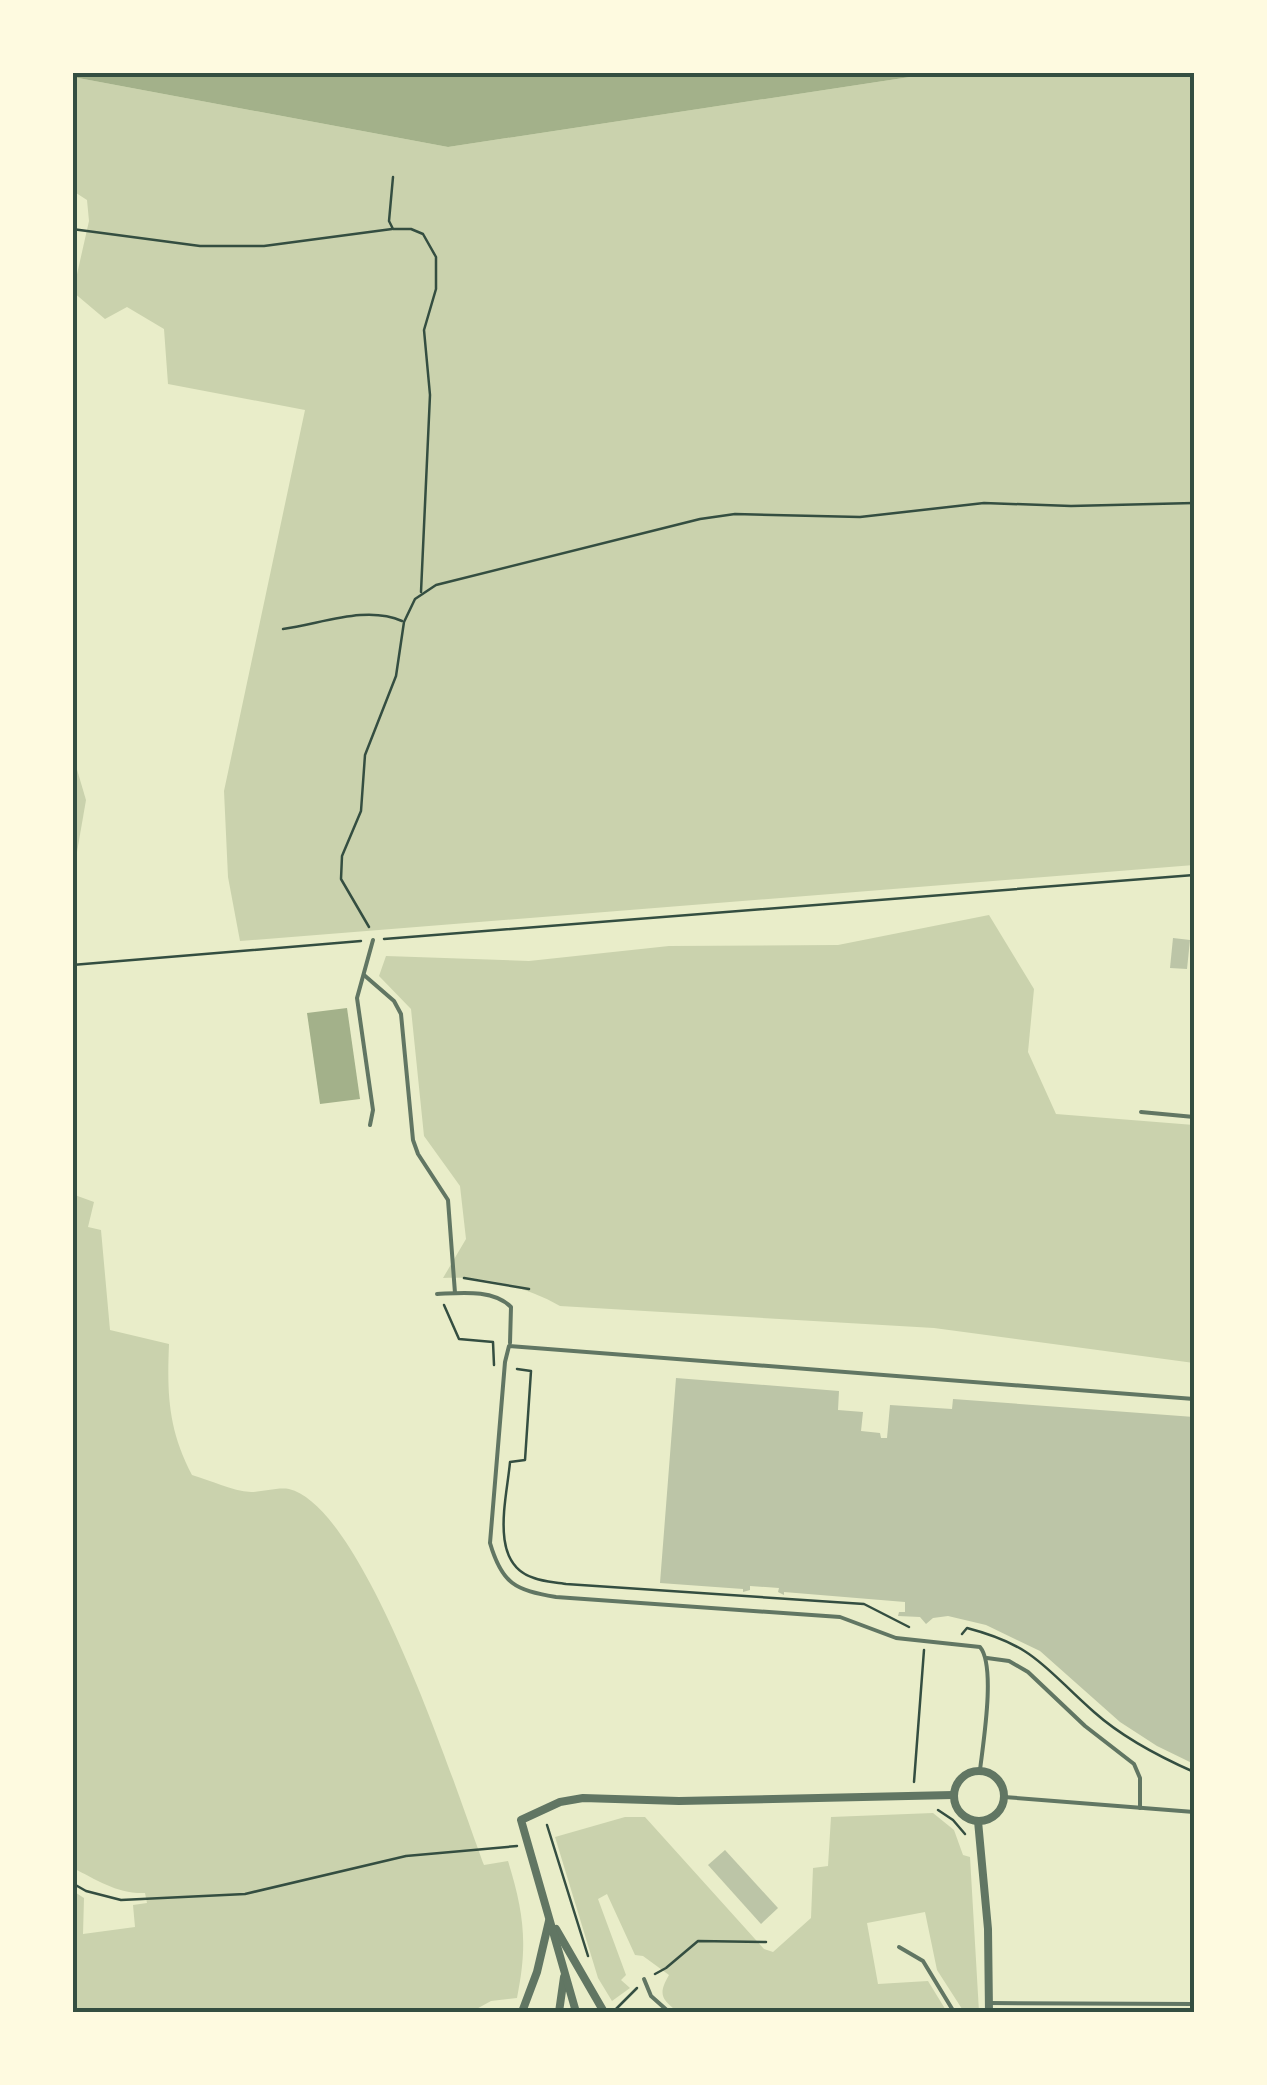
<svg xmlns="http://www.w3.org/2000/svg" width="1267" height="2085" font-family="Signika,sans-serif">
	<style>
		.green { fill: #cad2ad }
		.water { fill: #a3b18a }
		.building { fill: #bcc5a7 }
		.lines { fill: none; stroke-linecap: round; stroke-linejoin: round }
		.path { stroke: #344e41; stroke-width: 2.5 }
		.service { stroke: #617663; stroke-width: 4 }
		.minor { stroke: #617663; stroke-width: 8 }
		.neatline { fill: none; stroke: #344e41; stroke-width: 4 }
	</style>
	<rect width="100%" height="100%" fill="#e9edc9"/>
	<!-- green -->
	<g class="green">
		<path d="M936 73H1194V865L240 941 228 877 224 791 305 410 168 384 164 329 127 307 105 319 73 292 89 221 87 200 73 191V77L448 147Z"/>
		<path d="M73 756 86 800 73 875Z"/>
		<path d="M989 915 1034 989 1028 1052 1056 1114 1194 1125V1363L934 1328 560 1306C524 1286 485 1276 443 1278L466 1239 460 1186 424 1136 411 1009 379 976 386 956 529 961 669 946 838 945Z"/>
		<path d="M72 1194 94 1202 88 1227 101 1230 110 1330 169 1344C167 1394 168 1429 192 1475 210 1480 232 1491 251 1492 262 1492 278 1487 289 1489 366 1508 456 1791 484 1865L508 1861C524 1913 528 1944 517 1998L491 2001 471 2012H73V1891L84 1898 83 1934 135 1927 133 1905 147 1903 145 1893C117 1894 97 1880 73 1868Z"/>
		<path d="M933 1813 954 1830 963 1855 970 1857 979 2012H964L937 1970 925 1912 867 1923 878 1984 928 1981 947 2012H678C661 1999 658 1994 669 1975L643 1956 635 1955 607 1894 598 1899 626 1975 621 1980 630 1988 612 2001 598 1978 555 1837 625 1817H645L764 1949 773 1952 811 1918 813 1868 828 1866 831 1817Z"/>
	</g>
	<!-- water -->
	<g class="water">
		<path d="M73 72H936V73L448 147 73 77Z"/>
		<path d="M347 1008 360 1099 320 1104 307 1013Z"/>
	</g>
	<!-- building -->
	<g class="building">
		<path d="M1173 938 1190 940 1187 969 1170 968Z"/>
		<path d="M676 1378 839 1391 838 1410 863 1412 861 1431 880 1433 881 1438H887L890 1405 952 1409 953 1399 1194 1417V1764L1157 1746 1120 1722 1040 1651 986 1625 948 1616 933 1618 926 1624 920 1617 898 1616 899 1612H905V1602L784 1592V1595L778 1592 779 1588 750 1586V1590L743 1592V1589L660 1583Z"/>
		<path d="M725 1850 778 1908 761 1924 708 1865Z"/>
	</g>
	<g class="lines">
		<!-- path -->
		<g class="path">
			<path d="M393 177 389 221 393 229H411L423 234 436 257V289L424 330 430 395 421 592"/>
			<path d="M72 229 200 246H264L392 229"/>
			<path d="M283 629C321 624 366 605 402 621"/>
			<path d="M369 927 341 879 342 856 361 811 365 755 396 676 404 622 415 599 436 585 700 519 735 514 860 517 984 503 1071 506 1194 503"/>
			<path d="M384 939 1194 875"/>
			<path d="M72 965 361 941"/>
			<path d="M464 1278 529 1289"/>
			<path d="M444 1305 459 1339 493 1342 494 1365"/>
			<path d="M517 1369 531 1371 525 1460 510 1462C507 1498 488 1564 534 1578 544 1582 556 1582 566 1584L864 1604 909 1627"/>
			<path d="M962 1634 967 1628C1036 1646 1044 1668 1094 1712 1122 1737 1160 1757 1194 1772"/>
			<path d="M914 1782 924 1650"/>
			<path d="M938 1810 953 1820 965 1834"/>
			<path d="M547 1825 588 1956"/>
			<path d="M72 1883 86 1891 121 1900 245 1894 406 1856 517 1846"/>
			<path d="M655 1974 666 1968 698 1941 766 1942"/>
			<path d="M615 2010 637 1988"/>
		</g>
		<!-- service -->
		<g class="service">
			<path d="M364 975 394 1001 401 1014 413 1140 418 1154 448 1200 455 1293"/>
			<path d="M1141 1112 1194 1117"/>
			<path d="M370 1125 373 1110 357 998 373 940"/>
			<path d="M437 1294C461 1293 493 1289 511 1307L510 1343"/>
			<path d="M987 1658 1009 1661 1028 1672 1085 1726 1134 1764 1140 1778V1808"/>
			<path d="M980 1770C983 1744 996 1666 980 1647L896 1638 840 1617 556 1597C515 1590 502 1584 490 1543L505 1362 509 1346 1194 1399"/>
			<path d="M1004 1797 1194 1812"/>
			<path d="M899 1947 923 1961 954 2012"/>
			<path d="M644 1979 651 1996 669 2012"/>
			<path d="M989 2003 1194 2004"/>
		</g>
		<!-- minor -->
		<g class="minor">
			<circle cx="979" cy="1796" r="25"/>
			<path d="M978 1821 988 1929 989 2012"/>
			<path d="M556 1929 604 2012"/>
			<path d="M522 2012 537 1972 549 1921"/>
			<path d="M559 2012 564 1977"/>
			<path d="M576 2012 521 1820 560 1802 583 1798 679 1801 953 1795"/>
		</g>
	</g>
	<!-- border -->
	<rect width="1267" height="2085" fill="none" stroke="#fefae0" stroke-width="150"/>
	<rect x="75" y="75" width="1117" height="1935" class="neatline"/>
</svg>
